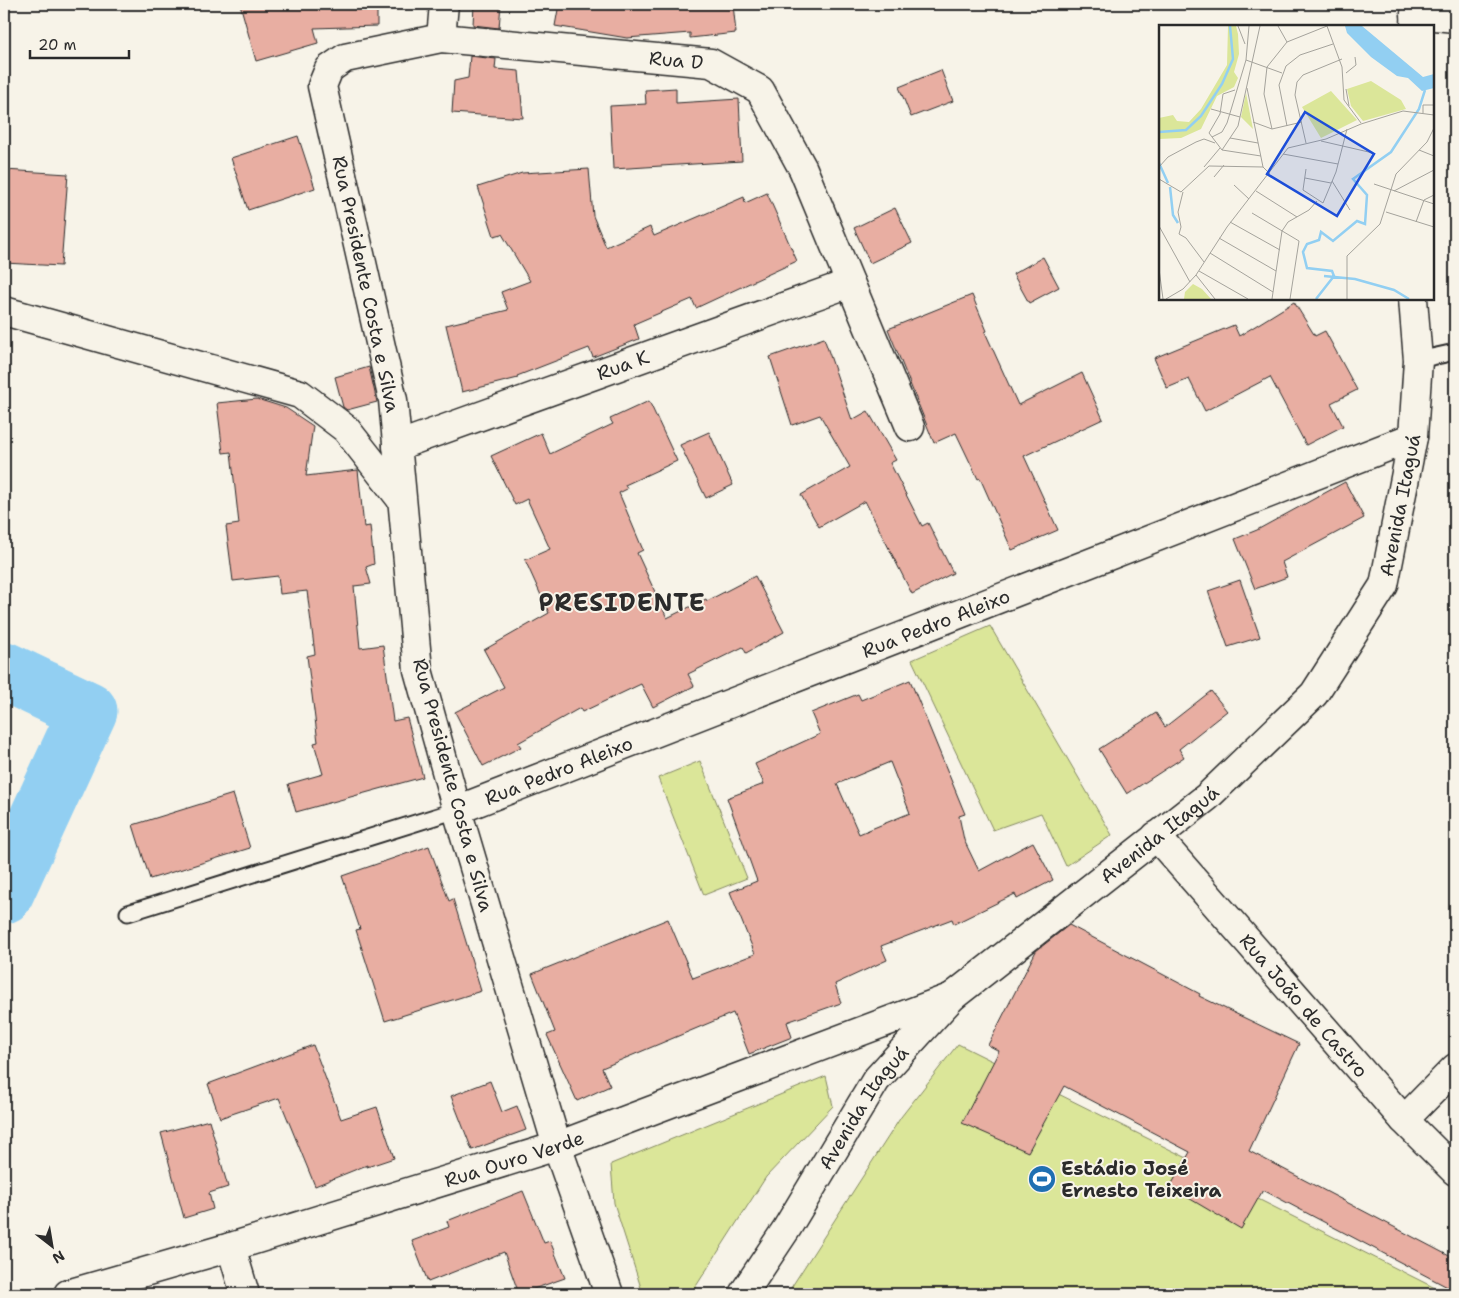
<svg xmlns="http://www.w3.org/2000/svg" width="1459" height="1298" font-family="'Shantell Sans',sans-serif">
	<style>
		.green { fill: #dbe699; stroke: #838862 }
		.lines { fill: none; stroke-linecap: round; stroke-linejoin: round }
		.river { stroke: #92cff2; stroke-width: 59 }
		.building { fill: #e8aea2; stroke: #2b2b2b; fill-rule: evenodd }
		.service-casing { stroke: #2b2b2b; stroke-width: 19 }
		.minor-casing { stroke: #2b2b2b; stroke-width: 31 }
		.tertiary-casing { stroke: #2b2b2b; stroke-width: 31 }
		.service { stroke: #f7f3e8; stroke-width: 15 }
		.minor { stroke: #f7f3e8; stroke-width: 28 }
		.tertiary { stroke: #f7f3e8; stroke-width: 28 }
		.labels { text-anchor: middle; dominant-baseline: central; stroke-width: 4; stroke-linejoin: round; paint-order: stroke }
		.street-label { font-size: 19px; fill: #2b2b2b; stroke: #f7f3e8 }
		.poi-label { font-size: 19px; font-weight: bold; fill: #2b2b2b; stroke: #f7f3e8; text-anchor: start }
		.district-label { font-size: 24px; font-weight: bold; letter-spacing: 1px; fill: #2b2b2b; stroke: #f7f3e8 }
		.inset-river { fill: none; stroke: #92cff2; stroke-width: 2.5 }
		.inset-road { fill: none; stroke: #a5a39c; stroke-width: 1 }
		.view { fill: #1d4ed8; fill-opacity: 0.15; stroke: #1d4ed8; stroke-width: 2.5 }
		.inset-edge { fill: none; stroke: #2b2b2b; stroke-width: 2.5 }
	</style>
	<rect width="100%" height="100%" fill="#f7f3e8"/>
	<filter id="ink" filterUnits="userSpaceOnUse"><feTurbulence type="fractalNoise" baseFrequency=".02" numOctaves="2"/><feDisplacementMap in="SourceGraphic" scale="10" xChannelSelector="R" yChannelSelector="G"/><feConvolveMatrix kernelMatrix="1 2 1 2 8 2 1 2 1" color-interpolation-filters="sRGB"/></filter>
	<g filter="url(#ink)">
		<!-- green -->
		<g class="green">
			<path d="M990 626 1112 835 1066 866 1041 813 993 830 912 660Z"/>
			<path d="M700 761 747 878 704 895 658 778Z"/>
			<path d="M958 1044 1187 1158 1258 1199 1447 1294H787L901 1117Z"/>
			<path d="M826 1076 833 1106 766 1177 691 1294H643L614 1203 611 1164Z"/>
		</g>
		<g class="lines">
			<!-- river -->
			<path class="river" d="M4 671 88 711 4 894"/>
		</g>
		<!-- building -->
		<g class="building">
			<path d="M240 4H377V26L314 28 318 43 256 61Z"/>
			<path d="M474 4H501L499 28 473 25Z"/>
			<path d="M559 4H733L736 33 690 38V33L627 38 555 26Z"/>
			<path d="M470 56 496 59 495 69 519 71 523 118 452 113 454 81 468 78Z"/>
			<path d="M941 70 953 101 911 117 899 87Z"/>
			<path d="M676 88V103L739 99 742 161 613 169 610 106 646 104 645 90Z"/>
			<path d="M298 136 315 188 248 210 231 158Z"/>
			<path d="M589 169 593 216 606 247 650 227 654 236 744 197 745 203 767 193 797 261 696 308 692 299 634 324 639 339 593 357 589 348 517 376 518 378 462 392 446 325 508 310 501 292 530 281 502 234 494 236 478 187 522 173Z"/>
			<path d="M5 170 68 174 61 266 4 263Z"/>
			<path d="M895 208 912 243 870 263 854 228Z"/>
			<path d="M1043 257 1059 287 1029 303 1013 274Z"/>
			<path d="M972 295 987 331 985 332 1018 405 1082 373 1103 419 1024 456 1058 530 1012 550 980 478 978 479 956 433 934 443 888 329Z"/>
			<path d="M1294 302 1315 336 1325 331 1357 390 1331 403 1343 426 1306 445 1270 377 1205 411 1189 379 1167 388 1154 358 1234 325 1239 336Z"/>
			<path d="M824 338 852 420 868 411 896 460 890 463 922 526 928 523 953 573 912 594 865 501 819 527 801 495 850 467 820 415 792 425 770 357Z"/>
			<path d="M369 367 377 402 347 410 343 407 335 377Z"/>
			<path d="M257 399 286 408 313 426 306 476 358 470 364 527 370 526 374 564 366 567 371 584 354 586 360 648 383 645 393 721 407 718 423 777 296 812 288 784 323 774 314 743 318 742 307 656 315 654 307 591 280 594 278 576 233 581 226 526 239 524 231 452 223 453 217 403Z"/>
			<path d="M649 401 677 461 625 485 627 489 619 493 643 550 637 553 667 618 706 599 707 601 755 576 784 632 746 653 743 647 688 674 694 686 653 707 641 684 582 712 580 708 518 743 521 747 483 766 455 712 504 687 484 650 549 613 525 560 550 549 527 499 515 505 491 456 541 433 550 454 613 424 610 419Z"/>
			<path d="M709 432 733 485 706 498 680 445Z"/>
			<path d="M1345 482 1364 518 1282 562 1287 577 1255 589 1235 539 1257 530Z"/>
			<path d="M1240 580 1260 637 1228 647 1208 591Z"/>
			<path d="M910 680 965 814 959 816 964 840 979 871 1033 842 1053 880 1017 899 1015 894 954 924 952 919 881 946 887 960 835 984 841 1003 787 1022 792 1037 749 1054 733 1013 602 1068 610 1086 577 1101 547 1035 555 1032 532 974 668 919 693 978 755 954 730 892 757 881 727 798 764 784 755 764 820 734 811 713 858 694 861 700ZM890 762 910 813 859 834 837 784Z"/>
			<path d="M1211 691 1227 711 1179 749 1184 757 1127 794 1099 749 1156 713 1165 727Z"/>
			<path d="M233 794 250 848 150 879 133 825Z"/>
			<path d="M429 846 449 901 453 899 481 991 385 1021 356 930 360 929 342 876Z"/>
			<path d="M1069 925 1200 994 1199 996 1299 1044 1249 1151 1455 1259V1291L1263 1190 1241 1229 1170 1187 1190 1152 1064 1086 1028 1152 962 1123 999 1051 988 1045 1036 951Z"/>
			<path d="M313 1045 341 1119 377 1107 394 1158 367 1167V1165L315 1186 279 1098 220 1118 208 1084Z"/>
			<path d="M490 1081 502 1112 517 1106 526 1130 472 1150 451 1096Z"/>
			<path d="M209 1120 228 1187 209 1193 213 1209 184 1218 161 1133Z"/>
			<path d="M523 1191 544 1243 550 1241 565 1278 519 1294 504 1252 428 1282 412 1241 449 1227 447 1221Z"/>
		</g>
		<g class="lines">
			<defs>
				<g id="service">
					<path d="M1418 360 1455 352"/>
					<path d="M128 913 457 810"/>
				</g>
				<g id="minor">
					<path d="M1415 14 1455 18"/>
					<path d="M441 38 444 4"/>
					<path d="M4 311 300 394 346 429 401 499"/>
					<path id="s1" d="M397 446 850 283"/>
					<path id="s2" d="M457 810 1413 437"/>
					<path id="s3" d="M1156 836 1404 1120 1455 1171"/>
					<path d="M1404 1120 1455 1068"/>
					<path d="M231 1247 245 1294"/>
					<path id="s4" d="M68 1294 231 1247 557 1146 952 997"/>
					<path id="s5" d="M609 1294 557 1146 457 810 418 670 393 400 322 86 329 69 345 58 441 38 711 63 760 90 803 169 910 427"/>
				</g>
				<g id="tertiary">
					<path d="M1415 26 1416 4"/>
					<path id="s6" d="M743 1294 787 1228 876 1080 952 997 1207 797 1314 694 1384 585 1413 437 1418 360 1413 299"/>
				</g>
			</defs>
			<!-- service casing -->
			<use href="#service" class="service-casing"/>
			<!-- minor casing -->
			<use href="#minor" class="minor-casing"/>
			<!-- tertiary casing -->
			<use href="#tertiary" class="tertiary-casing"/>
			<!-- service -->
			<use href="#service" class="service"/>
			<!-- minor -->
			<use href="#minor" class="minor"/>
			<!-- tertiary -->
			<use href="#tertiary" class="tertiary"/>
		</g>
	</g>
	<!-- icons -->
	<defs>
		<symbol id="stadium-disc" viewBox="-11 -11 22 22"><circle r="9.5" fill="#1f6fb2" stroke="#f7f3e8"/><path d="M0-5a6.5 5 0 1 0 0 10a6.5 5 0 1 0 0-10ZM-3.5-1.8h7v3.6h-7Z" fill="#fff"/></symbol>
	</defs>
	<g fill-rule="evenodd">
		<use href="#stadium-disc" x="1026" y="1163" width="32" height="32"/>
	</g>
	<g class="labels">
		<!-- street labels -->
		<g class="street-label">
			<text stroke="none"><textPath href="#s5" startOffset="1618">Rua D</textPath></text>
			<text transform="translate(366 284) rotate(78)">Rua Presidente Costa e Silva</text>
			<text stroke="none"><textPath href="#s1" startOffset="240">Rua K</textPath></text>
			<text stroke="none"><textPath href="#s6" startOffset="1048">Avenida Itaguá</textPath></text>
			<text stroke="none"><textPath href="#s2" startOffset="514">Rua Pedro Aleixo</textPath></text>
			<text stroke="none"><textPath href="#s2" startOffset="109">Rua Pedro Aleixo</textPath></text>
			<text transform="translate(453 785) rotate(75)">Rua Presidente Costa e Silva</text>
			<text stroke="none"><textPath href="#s6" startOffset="628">Avenida Itaguá</textPath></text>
			<text stroke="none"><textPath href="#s3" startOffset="225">Rua João de Castro</textPath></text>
			<text stroke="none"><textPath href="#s6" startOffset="222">Avenida Itaguá</textPath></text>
			<text stroke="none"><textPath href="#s4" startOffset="466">Rua Ouro Verde</textPath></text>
		</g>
		<!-- poi labels -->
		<g class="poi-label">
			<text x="1061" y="1168">Estádio José<tspan x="1061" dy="22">Ernesto Teixeira</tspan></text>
		</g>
		<!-- district labels -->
		<g class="district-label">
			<text x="622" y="603">PRESIDENTE</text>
		</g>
	</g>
	<!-- overview -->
	<g transform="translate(1159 25)">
		<rect width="275" height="275" fill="#f7f3e8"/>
		<path d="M69 1H77L79 9 80 29 75 47 79 53 75 62 58 71 42 104 22 113 0 114V93L14 90 18 96 30 97 42 84 68 40ZM212 56 242 75 247 84 204 96 192 81 188 64ZM172 66 198 95 162 113 143 82ZM87 68 94 104 82 92ZM34 259 43 264 52 274H25L26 267Z" fill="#dbe699"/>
		<path d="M186 1H203L264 52 275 49V63L263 66 249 53 238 51 212 32 188 8Z" fill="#92cff2"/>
		<path class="inset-river" d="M0 107 27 105 42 91 63 59 74 34 71 1M0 138 9 158M11 162 14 190 19 198M165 251 196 254 235 265 250 274M157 274 175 251 173 246 148 243 144 227 148 219 160 215 162 207 174 216 198 196 206 199 208 170 194 154 232 127 260 84 266 65"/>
		<path class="inset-road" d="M79 1 86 19M119 1 128 17M168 1 183 42 185 75 202 98M87 35 123 48M187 48 197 40 196 32M88 63 104 142 111 149M187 64 190 81M76 65 64 69 61 89 50 108 63 125 102 131M52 84 81 92M264 88V80H275M94 97 113 104 143 97M202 99 244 86 275 90M128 101 120 60 127 41 141 30 174 19M113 104 105 69 108 42 128 17 168 1M53 112 63 107 68 98 87 35 90 1M71 113 99 118M162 116 214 128M147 118 136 70 138 57 144 50 183 34M63 125 79 101 101 1M260 125 275 131M124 129 179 139M0 142 9 132 37 117 45 114 56 118M45 142 61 123M147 144 144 165 164 178 177 147 188 104M55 152 65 140M146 153 172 158M0 154 22 167 50 141 104 142M173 156 191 185M215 159 275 179M75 160 90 174M97 166 138 192M235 166 275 145M24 167 19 187 22 202 20 209 27 213 45 237M227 187 275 202M93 188 140 216 131 274M71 197 121 225M257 197 265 175 275 170M0 201 31 257M60 213 117 246M51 228 114 267M0 244 4 274M40 246 89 274M37 250 56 274M7 274 24 264 37 250 68 202 129 123 167 114 202 99M113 274 123 206 129 197 150 185 158 176M188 274V231L221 199 237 149 268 117 275 103"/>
		<path class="view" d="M146 87 215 129 178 191 108 149Z"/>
		<rect width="275" height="275" class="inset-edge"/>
	</g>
	<!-- margin -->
	<rect width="1459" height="1298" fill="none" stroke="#f7f3e8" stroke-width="20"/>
	<rect x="10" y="10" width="1439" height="1278" fill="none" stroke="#2b2b2b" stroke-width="2" filter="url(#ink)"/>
	<!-- north arrow -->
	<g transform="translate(52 1246) rotate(149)" stroke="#f7f3e8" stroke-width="4" paint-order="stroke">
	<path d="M0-4L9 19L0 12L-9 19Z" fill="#2b2b2b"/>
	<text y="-8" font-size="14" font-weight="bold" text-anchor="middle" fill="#2b2b2b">N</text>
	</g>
	<!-- scale -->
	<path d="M30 50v8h99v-8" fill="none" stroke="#2b2b2b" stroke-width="2.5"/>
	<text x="38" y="50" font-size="15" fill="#2b2b2b" stroke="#f7f3e8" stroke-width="4" paint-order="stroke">20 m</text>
</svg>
